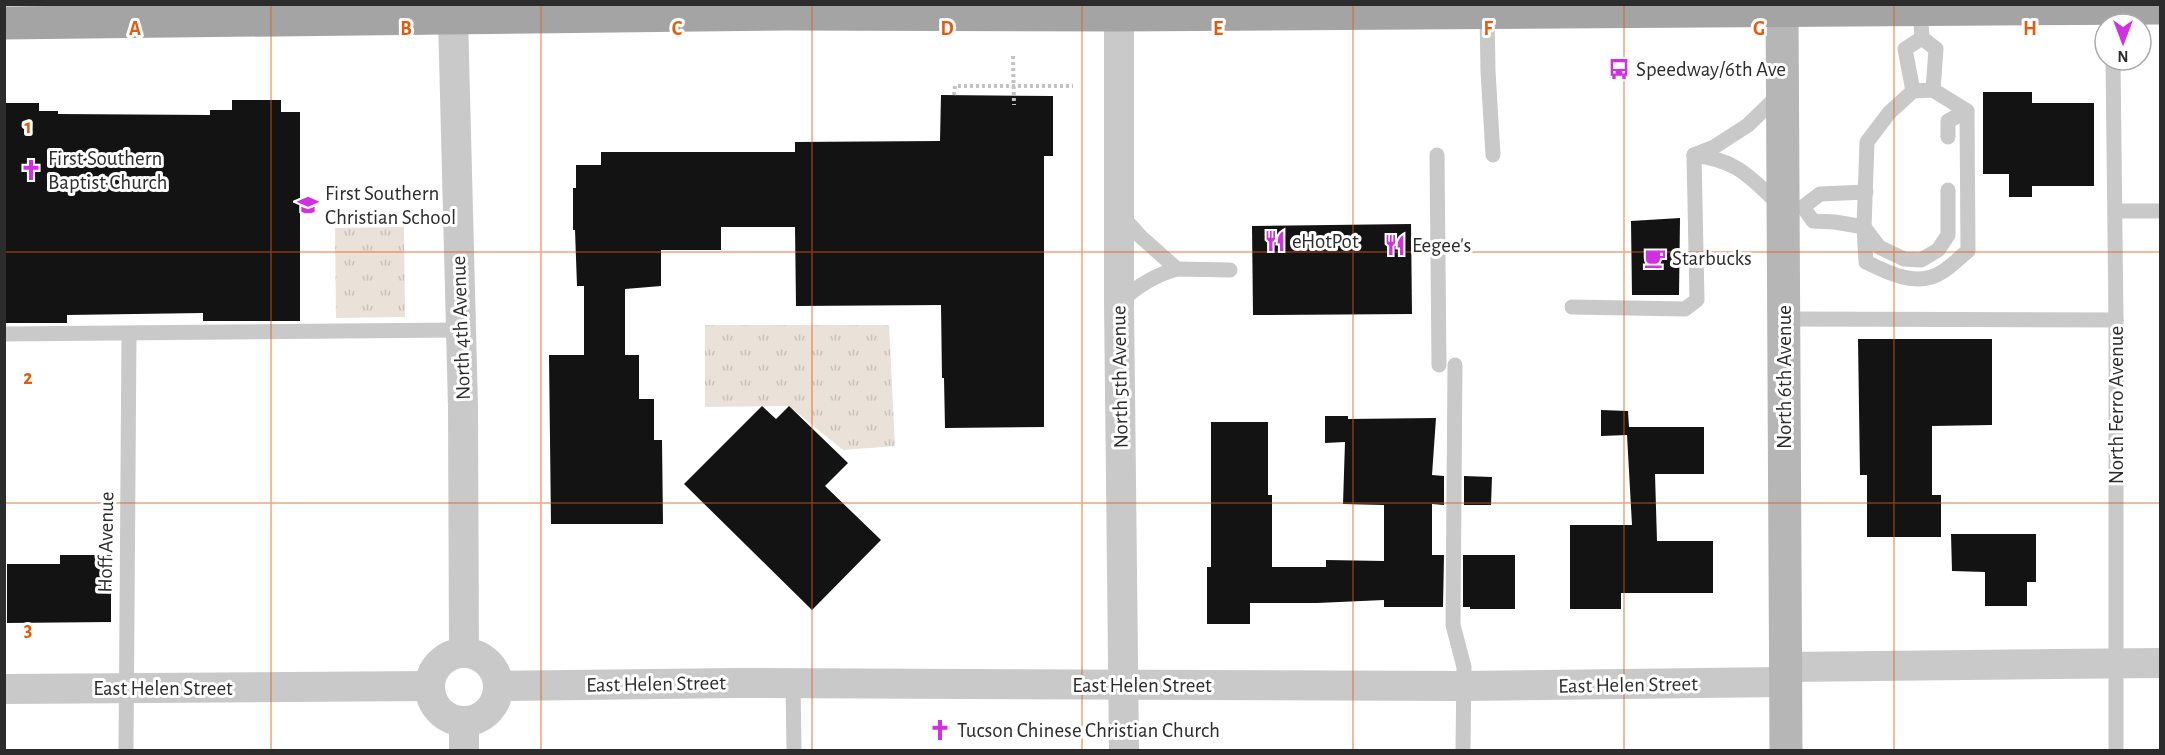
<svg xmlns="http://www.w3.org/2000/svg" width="2165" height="755" font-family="'Alegreya Sans',sans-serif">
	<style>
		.park { fill: url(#park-tufts) }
		.building { fill: #131313 }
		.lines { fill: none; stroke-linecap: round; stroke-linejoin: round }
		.path { stroke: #c3c3c3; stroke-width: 4; stroke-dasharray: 3 3; stroke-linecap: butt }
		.lane { stroke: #c9c9c9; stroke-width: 15 }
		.street { stroke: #c9c9c9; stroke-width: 30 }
		.secondary { stroke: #b6b6b6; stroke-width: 33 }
		.primary { stroke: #a4a4a4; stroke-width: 33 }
		.grid { fill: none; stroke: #e8590c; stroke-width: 1.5; stroke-opacity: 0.55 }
		.labels { text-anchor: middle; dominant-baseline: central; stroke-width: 6; stroke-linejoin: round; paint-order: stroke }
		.poi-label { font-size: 21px; fill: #2c2c2c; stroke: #fff; text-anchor: start }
		.street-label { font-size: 21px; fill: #2c2c2c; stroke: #fff }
		.grid-label { font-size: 20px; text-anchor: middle; font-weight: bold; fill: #e8590c; stroke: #fff; stroke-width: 6; stroke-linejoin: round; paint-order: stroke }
	</style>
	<defs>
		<pattern id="park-tufts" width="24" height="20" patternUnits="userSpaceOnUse" patternTransform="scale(1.5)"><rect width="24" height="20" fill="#eae1d9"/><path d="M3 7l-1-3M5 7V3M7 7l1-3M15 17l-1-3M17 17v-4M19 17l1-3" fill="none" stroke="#c9c1ba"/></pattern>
	</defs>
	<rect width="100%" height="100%" fill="#fff"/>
	<!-- park -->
	<g class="park">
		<path d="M404 227 405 317 336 318 335 228Z"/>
		<path d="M705 325H889L895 446 843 450 789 406 705 407Z"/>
	</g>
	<!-- building -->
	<g class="building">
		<path d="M1983 92H2032V103H2094V186H2032V197H2009V174H1983Z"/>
		<path d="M941 95 1053 96V156H1044V427L945 428 944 378H942L941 305 796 306 795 227H721V250H661V286L625 289V355H639V399H654V440H662L663 524H551L549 355H584V286H577L575 230H573V188H576V165H601V152H795V142L940 141Z"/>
		<path d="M232 100H281V112H300V321H203V313L67 315V323H4V103H39V111H58V114L210 115V110H232Z"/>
		<path d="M1680 218 1679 295H1632L1631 221Z"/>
		<path d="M1411 224 1412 314 1253 315 1252 226Z"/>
		<path d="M1858 339H1992V425L1932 426V495H1941V537H1867V475H1860Z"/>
		<path d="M762 406 776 419 789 406 848 463 825 486 881 540 812 610 684 484Z"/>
		<path d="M1601 410 1628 411 1629 427H1704V474H1655L1657 541H1713V593H1621V609H1570V525H1632L1627 435 1601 436Z"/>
		<path d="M1325 416H1348V419L1436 418 1432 475 1444 476V505L1432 504V555H1444L1443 607H1384V600L1317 603H1250V624H1207V567H1211V422H1268V495H1272V567H1326V560L1384 561V505L1343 504 1345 442 1325 443Z"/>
		<path d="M1464 476 1492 477 1491 505H1464Z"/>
		<path d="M1951 534H2036V582H2027V606H1985V572L1952 571Z"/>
		<path d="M60 555H111V622L7 623V564H60Z"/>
		<path d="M1463 555H1515V609H1470V607H1463Z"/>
	</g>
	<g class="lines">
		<!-- path -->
		<g class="path">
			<path d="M1013 56 1014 105"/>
			<path d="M954 95 955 86H1073"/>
		</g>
		<!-- lane -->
		<g class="lane">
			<path d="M1920 9 1922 38 1936 49 1933 90"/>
			<path d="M1487 12 1488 71 1493 155"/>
			<path d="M2113 60 2116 320V750"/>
			<path d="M1933 90 1967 111 1968 251C1960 257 1952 266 1942 272 1918 288 1888 273 1866 262L1864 227 1867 142 1889 113 1913 91Z"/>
			<path d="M1913 91 1905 49 1922 38"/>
			<path d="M1779 95 1748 125 1714 147 1694 155C1739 161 1748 176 1780 205"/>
			<path d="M1948 137V121L1967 111"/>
			<path d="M1437 155 1439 365"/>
			<path d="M1866 192 1820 194 1803 207 1813 221 1835 222 1864 227 1879 247 1904 259 1921 260 1938 250 1948 235V190"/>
			<path d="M2115 211H2160"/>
			<path d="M1121 215 1141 237 1177 269"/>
			<path d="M1119 303C1136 287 1154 275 1177 269L1230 270"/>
			<path d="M1572 307 1685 309 1697 300 1694 155"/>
			<path d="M1784 319 2116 320"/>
			<path d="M4 334 461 330"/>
			<path d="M1455 365 1453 625 1464 667 1463 750"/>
			<path d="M793 684 794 750"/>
			<path d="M126 750 129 334"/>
		</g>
		<!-- street -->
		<g class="street">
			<path d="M1119 4V303L1124 750"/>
			<path d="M453 17 463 407 464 652"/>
			<circle cx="464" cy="687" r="34"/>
			<path d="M1786 667 2160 663"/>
			<path d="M498 686 736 683 1464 686 1786 682"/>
			<path d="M4 689 430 686"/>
			<path d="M464 721V750"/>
		</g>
		<!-- secondary -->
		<path class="secondary" d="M1782 4 1786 750"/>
		<!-- primary -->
		<path class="primary" d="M4 23 787 14 1119 15 2160 8"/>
	</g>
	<!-- grid -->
	<path class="grid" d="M271 4V750M541 4V750M812 4V750M1082 4V750M1353 4V750M1624 4V750M1894 4V750M4 252H2160M4 503H2160"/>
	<!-- icons -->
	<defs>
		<symbol id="bus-bare" viewBox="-9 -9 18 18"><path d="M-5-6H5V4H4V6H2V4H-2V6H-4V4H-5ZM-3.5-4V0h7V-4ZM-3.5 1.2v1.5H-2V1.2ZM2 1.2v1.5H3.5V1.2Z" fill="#d130e1" stroke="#fff" stroke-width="2.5" paint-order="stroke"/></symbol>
		<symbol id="church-bare" viewBox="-9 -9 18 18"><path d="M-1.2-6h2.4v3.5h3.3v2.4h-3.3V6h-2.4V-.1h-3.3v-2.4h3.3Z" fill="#d130e1" stroke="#fff" stroke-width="2.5" paint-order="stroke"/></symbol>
		<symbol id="school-bare" viewBox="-9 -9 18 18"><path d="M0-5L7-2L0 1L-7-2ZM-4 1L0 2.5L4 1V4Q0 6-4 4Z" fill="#d130e1" stroke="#fff" stroke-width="2.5" paint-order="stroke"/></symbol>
		<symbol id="restaurant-bare" viewBox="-9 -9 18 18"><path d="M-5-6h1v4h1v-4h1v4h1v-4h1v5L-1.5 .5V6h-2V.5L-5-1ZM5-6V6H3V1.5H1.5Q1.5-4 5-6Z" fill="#d130e1" stroke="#fff" stroke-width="2.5" paint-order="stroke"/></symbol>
		<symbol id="cafe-bare" viewBox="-9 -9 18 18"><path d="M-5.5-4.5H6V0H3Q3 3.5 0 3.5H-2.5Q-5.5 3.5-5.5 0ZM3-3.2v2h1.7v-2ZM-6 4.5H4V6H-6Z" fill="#d130e1" stroke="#fff" stroke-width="2.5" paint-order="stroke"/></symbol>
	</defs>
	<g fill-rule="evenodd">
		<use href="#bus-bare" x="1604" y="54" width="30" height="30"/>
		<use href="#church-bare" x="16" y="155" width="30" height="30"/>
		<use href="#school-bare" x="293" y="190" width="30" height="30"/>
		<use href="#restaurant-bare" x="1260" y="226" width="30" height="30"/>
		<use href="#restaurant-bare" x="1380" y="230" width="30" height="30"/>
		<use href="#cafe-bare" x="1640" y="243" width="30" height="30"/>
		<use href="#church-bare" x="925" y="715" width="30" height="30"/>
	</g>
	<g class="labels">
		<!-- poi labels -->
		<g class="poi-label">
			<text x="1636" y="69">Speedway/6th Ave</text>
			<text x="48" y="158">First Southern<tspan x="48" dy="24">Baptist Church</tspan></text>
			<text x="325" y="193">First Southern<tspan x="325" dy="24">Christian School</tspan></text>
			<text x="1292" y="241">eHotPot</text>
			<text x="1412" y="245">Eegee's</text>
			<text x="1672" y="258">Starbucks</text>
			<text x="957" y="730">Tucson Chinese Christian Church</text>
		</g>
		<!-- street labels -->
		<g class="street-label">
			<text transform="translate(461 328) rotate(-92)">North 4th Avenue</text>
			<text transform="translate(1120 377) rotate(-91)">North 5th Avenue</text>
			<text transform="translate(1784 377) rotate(-90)">North 6th Avenue</text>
			<text transform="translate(2116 405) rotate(-90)">North Ferro Avenue</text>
			<text transform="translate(106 542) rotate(-89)">Hoff Avenue</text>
			<text transform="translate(656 684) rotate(-1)">East Helen Street</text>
			<text x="1142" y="685">East Helen Street</text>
			<text transform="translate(1628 685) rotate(-1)">East Helen Street</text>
			<text x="163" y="688">East Helen Street</text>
		</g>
	</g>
	<g class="grid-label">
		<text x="135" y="35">A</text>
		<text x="406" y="35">B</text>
		<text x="677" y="35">C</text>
		<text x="947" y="35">D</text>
		<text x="1218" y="35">E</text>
		<text x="1488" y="35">F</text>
		<text x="1759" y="35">G</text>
		<text x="2030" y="35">H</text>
		<text x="28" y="133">1</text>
		<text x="28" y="384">2</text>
		<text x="28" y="636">3</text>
	</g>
	<!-- border -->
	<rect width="2165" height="755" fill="none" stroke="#2c2c2c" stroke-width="12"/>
	<!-- north arrow -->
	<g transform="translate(2123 42) rotate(180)"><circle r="28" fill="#ffffff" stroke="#ababab" stroke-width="1.5"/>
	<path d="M0-4.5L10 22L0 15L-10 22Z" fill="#d130e1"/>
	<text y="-9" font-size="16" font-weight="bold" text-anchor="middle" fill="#2c2c2c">N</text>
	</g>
</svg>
